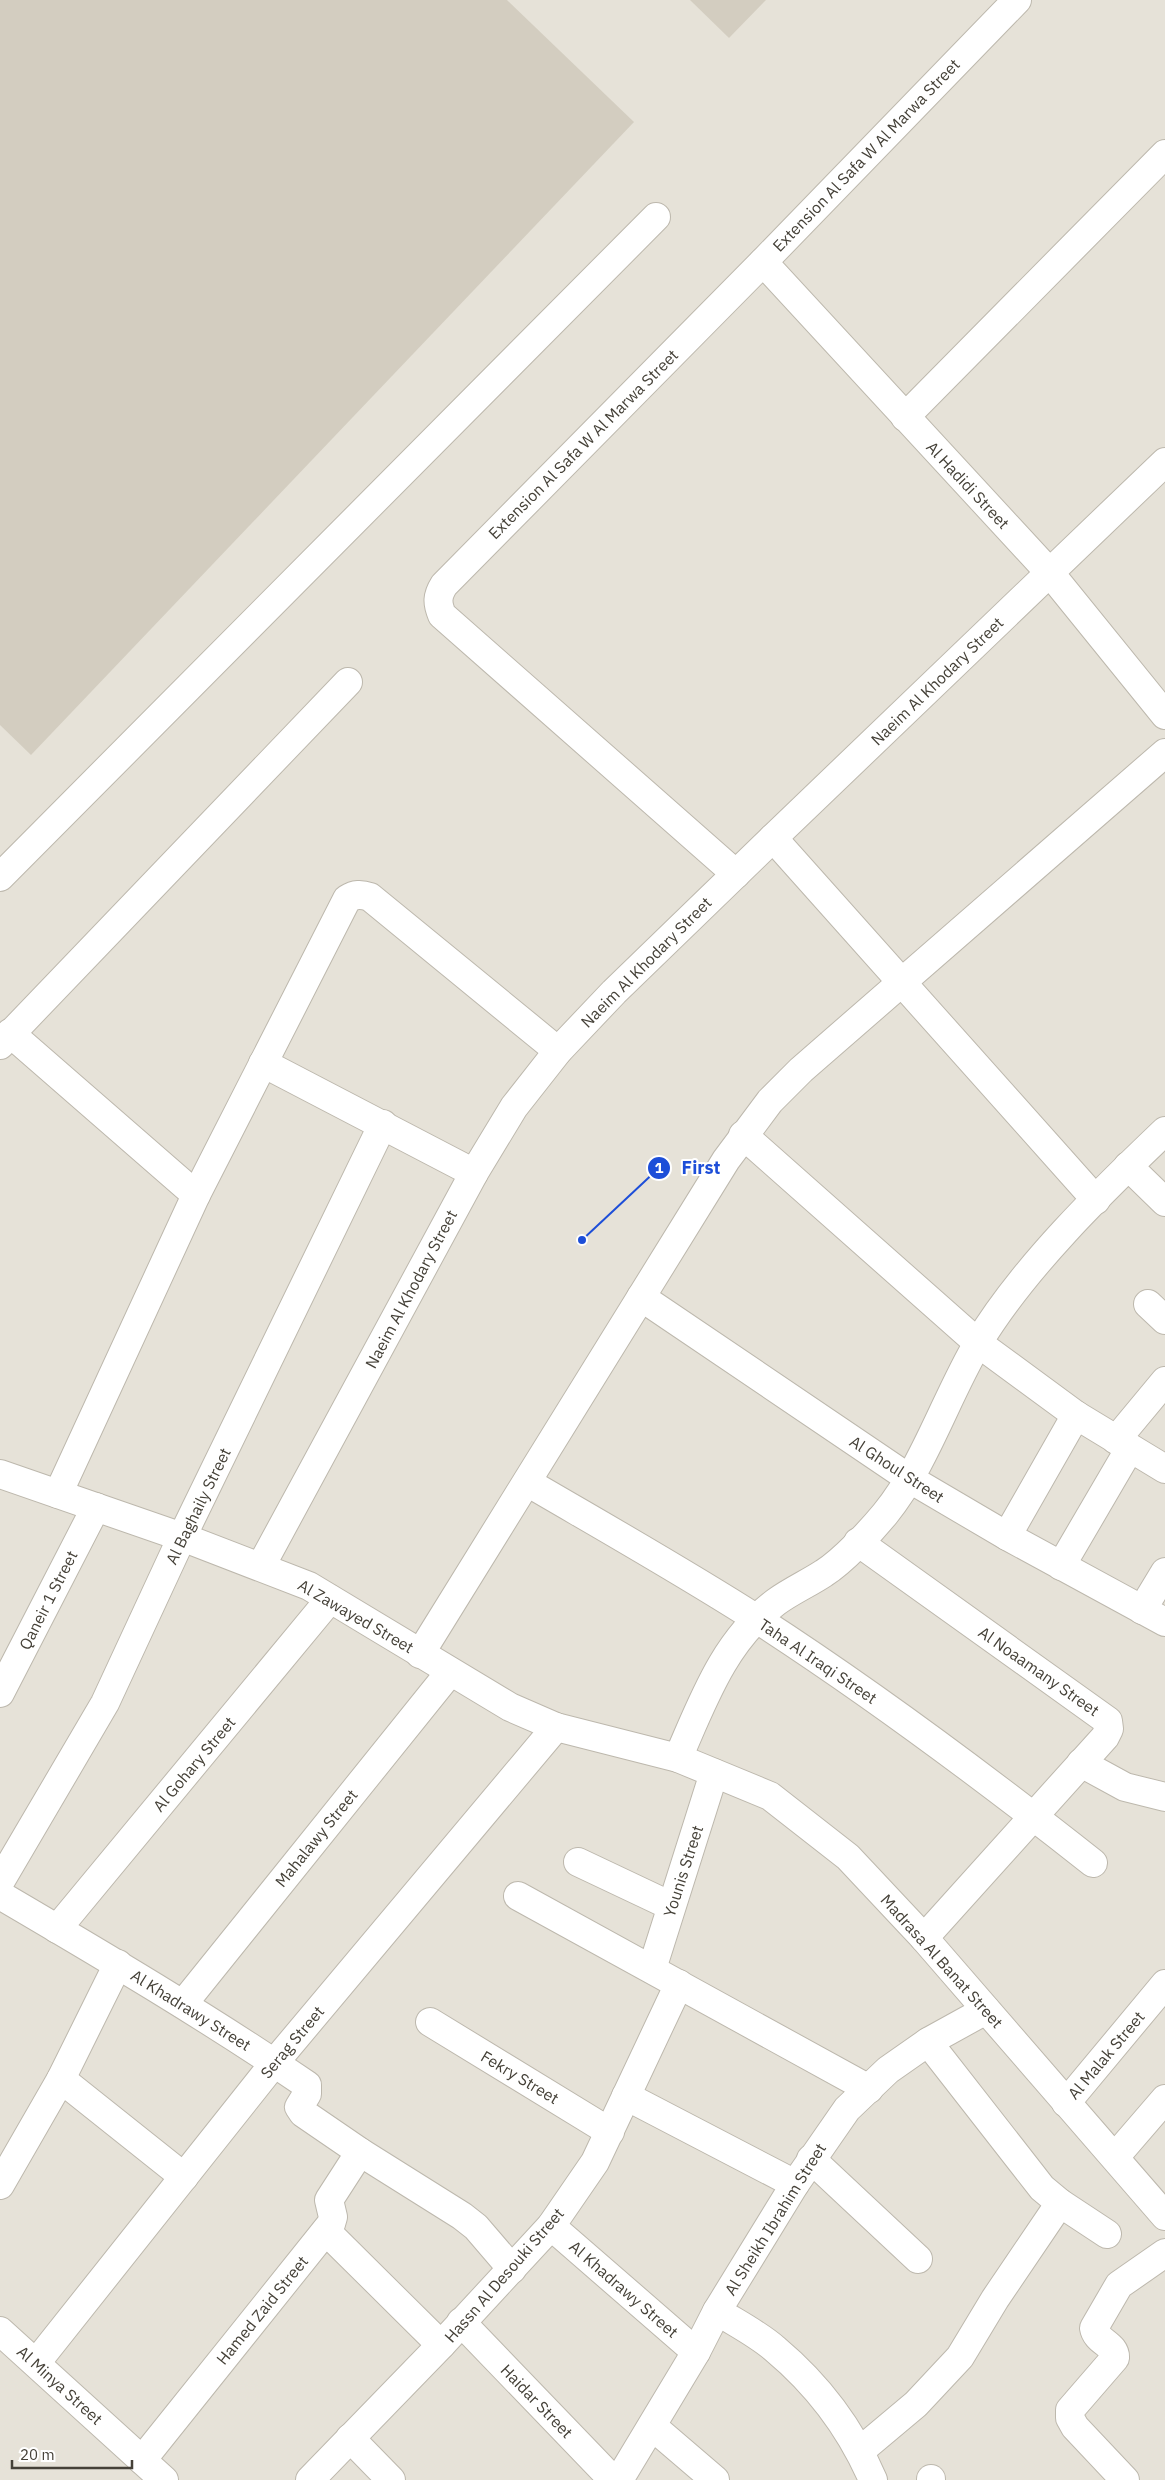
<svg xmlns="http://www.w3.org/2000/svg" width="1165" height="2480" font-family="'IBM Plex Sans',sans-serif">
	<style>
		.residential { fill: #e6e2d8 }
		.building { fill: #d3cdc0 }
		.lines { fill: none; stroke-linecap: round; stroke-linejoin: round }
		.minor-casing { stroke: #bdb8ad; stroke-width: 30 }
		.minor { stroke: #fff; stroke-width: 28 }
		.labels { text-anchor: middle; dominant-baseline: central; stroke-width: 4; stroke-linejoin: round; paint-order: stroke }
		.street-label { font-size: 16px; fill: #454138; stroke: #fff }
		.leader { fill: none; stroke: #1d4ed8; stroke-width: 2 }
		.callout-dot { fill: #1d4ed8; stroke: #fff; stroke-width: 2 }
		.mark-label { font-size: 15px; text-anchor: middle; font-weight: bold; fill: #fff }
		.callout-label { font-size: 18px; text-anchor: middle; font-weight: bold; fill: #1d4ed8; stroke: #fff; stroke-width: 4; stroke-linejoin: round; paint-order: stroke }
	</style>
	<rect width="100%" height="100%" fill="#f3f0e9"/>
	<!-- residential -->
	<rect class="residential" x="0" y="0" width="1165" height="2480"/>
	<!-- building -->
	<g class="building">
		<path d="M0 0H507L634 122 31 755 0 725Z"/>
		<path d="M690 0H766L729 38Z"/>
	</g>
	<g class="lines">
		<defs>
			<g id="minor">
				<path d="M763 262 1050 573 1165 715"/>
				<path d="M905 417 1165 154"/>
				<path d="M773 838 1096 1200"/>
				<path d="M736 874 442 615C437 603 437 596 444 585L763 262 1017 0"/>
				<path d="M0 877 656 217"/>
				<path d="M10 1033 196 1195"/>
				<path d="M0 1045 348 682"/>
				<path d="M263 1063 474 1173"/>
				<path d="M743 1135 978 1343 1076 1415 1165 1469"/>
				<path d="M1128 1166 1165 1202"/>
				<path d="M641 1297 910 1479 1007 1536 1165 1622"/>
				<path d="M1148 1304 1165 1320"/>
				<path d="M1116 1440 1165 1381"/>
				<path d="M0 1474 182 1537 309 1586 510 1707 556 1727 678 1758 770 1796 848 1857 924 1938 1165 2216"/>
				<path d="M527 1482C604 1527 682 1571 757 1619 873 1694 984 1777 1093 1863"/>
				<path d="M58 1494 196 1195 347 899C355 894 361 894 370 897L558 1051"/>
				<path d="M1007 1536 1076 1415"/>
				<path d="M858 1542 1108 1721 1109 1729 1105 1737 924 1938"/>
				<path d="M261 1566 474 1173 514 1107 558 1051 614 992 773 838 1165 462"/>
				<path d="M1061 1566 1130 1448"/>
				<path d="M1142 1610 1165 1572"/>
				<path d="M420 1654 726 1160 770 1101 801 1070 1165 753"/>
				<path d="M0 1693 96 1507"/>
				<path d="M678 1758C703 1701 724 1641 776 1602 791 1591 809 1583 824 1573 843 1561 871 1531 885 1514 926 1463 945 1399 978 1343 1023 1268 1101 1192 1165 1131"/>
				<path d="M1081 1763 1125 1787 1165 1797"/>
				<path d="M578 1862 671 1906"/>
				<path d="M0 1882 105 1703 182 1537 383 1124"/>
				<path d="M0 1895C104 1956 207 2017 307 2085V2094L299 2107 303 2113 360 2152 462 2216 476 2227 512 2269"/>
				<path d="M518 1896 869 2089"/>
				<path d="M57 1929 330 1599"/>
				<path d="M652 1969 714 1773"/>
				<path d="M183 2004 450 1672"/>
				<path d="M430 2022 610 2132"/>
				<path d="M928 2042 1042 2188 1060 2203 1107 2234"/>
				<path d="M61 2079 184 2177"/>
				<path d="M626 2096 795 2184"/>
				<path d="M1066 2103 1165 1984"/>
				<path d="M1115 2157 1165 2099"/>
				<path d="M811 2159 918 2259"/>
				<path d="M0 2185 61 2079 118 1964"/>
				<path d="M551 2226 696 2352"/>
				<path d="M326 2231 441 2345"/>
				<path d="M717 2311C736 2323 758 2334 775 2349 818 2385 851 2429 873 2480"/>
				<path d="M461 2322 613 2480"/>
				<path d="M0 2331 164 2480"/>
				<path d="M36 2363 275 2062 556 1727"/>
				<path d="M652 2426 715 2480"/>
				<path d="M350 2438 391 2480"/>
				<path d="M860 2451 916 2404 960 2357 995 2299 1060 2203"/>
				<path d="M142 2460 331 2224 333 2217 329 2200 360 2152"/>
				<path d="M931 2479V2480"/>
				<path d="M310 2480 441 2345 551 2226 595 2162 679 1984"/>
				<path d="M619 2480 696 2352 717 2311 795 2184 847 2109 888 2070 928 2042 986 2010"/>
				<path d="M1125 2480 1075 2427 1070 2418V2410L1115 2358C1116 2344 1096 2342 1094 2328L1119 2285 1165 2253"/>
			</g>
		</defs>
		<!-- minor casing -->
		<use href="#minor" class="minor-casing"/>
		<!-- minor -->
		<use href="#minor" class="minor"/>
	</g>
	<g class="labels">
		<!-- street labels -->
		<g class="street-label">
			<text transform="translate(866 155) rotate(-46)">Extension Al Safa W Al Marwa Street</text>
			<text transform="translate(583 444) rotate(-45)">Extension Al Safa W Al Marwa Street</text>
			<text transform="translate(968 485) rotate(47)">Al Hadidi Street</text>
			<text transform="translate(937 681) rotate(-44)">Naeim Al Khodary Street</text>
			<text transform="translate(646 962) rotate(-45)">Naeim Al Khodary Street</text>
			<text transform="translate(411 1289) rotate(-62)">Naeim Al Khodary Street</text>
			<text transform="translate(897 1469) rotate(33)">Al Ghoul Street</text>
			<text transform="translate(198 1506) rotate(-64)">Al Baghaily Street</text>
			<text transform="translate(48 1600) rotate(-63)">Qaneir 1 Street</text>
			<text transform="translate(356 1616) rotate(30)">Al Zawayed Street</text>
			<text transform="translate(818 1661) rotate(34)">Taha Al Iraqi Street</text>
			<text transform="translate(1039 1671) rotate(35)">Al Noaamany Street</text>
			<text transform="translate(194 1764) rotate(-50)">Al Gohary Street</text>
			<text transform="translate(316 1838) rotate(-51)">Mahalawy Street</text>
			<text transform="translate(683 1871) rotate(-72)">Younis Street</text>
			<text transform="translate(942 1961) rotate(48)">Madrasa Al Banat Street</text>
			<text transform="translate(191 2010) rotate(32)">Al Khadrawy Street</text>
			<text transform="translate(292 2042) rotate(-50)">Serag Street</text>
			<text transform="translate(1106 2055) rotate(-50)">Al Malak Street</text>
			<text transform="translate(520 2077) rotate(31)">Fekry Street</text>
			<text transform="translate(775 2219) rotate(-58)">Al Sheikh Ibrahim Street</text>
			<text transform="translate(504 2275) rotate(-49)">Hassn Al Desouki Street</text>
			<text transform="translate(624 2289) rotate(41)">Al Khadrawy Street</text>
			<text transform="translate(262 2310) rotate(-51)">Hamed Zaid Street</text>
			<text transform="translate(60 2385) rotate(42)">Al Minya Street</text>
			<text transform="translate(537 2401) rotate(46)">Haidar Street</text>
		</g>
	</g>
	<!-- callouts -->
	<path class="leader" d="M582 1240L659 1168"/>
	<g class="callout-dot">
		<circle cx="582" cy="1240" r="5"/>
		<circle cx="659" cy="1168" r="12"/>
	</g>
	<g class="mark-label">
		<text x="659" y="1173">1</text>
	</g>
	<g class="callout-label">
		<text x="701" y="1174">First</text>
	</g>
	<!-- scale -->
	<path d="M12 2460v8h120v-8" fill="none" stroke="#454138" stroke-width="2.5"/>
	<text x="20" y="2460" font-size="15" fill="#454138" stroke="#ffffff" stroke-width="4" paint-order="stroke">20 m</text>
</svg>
